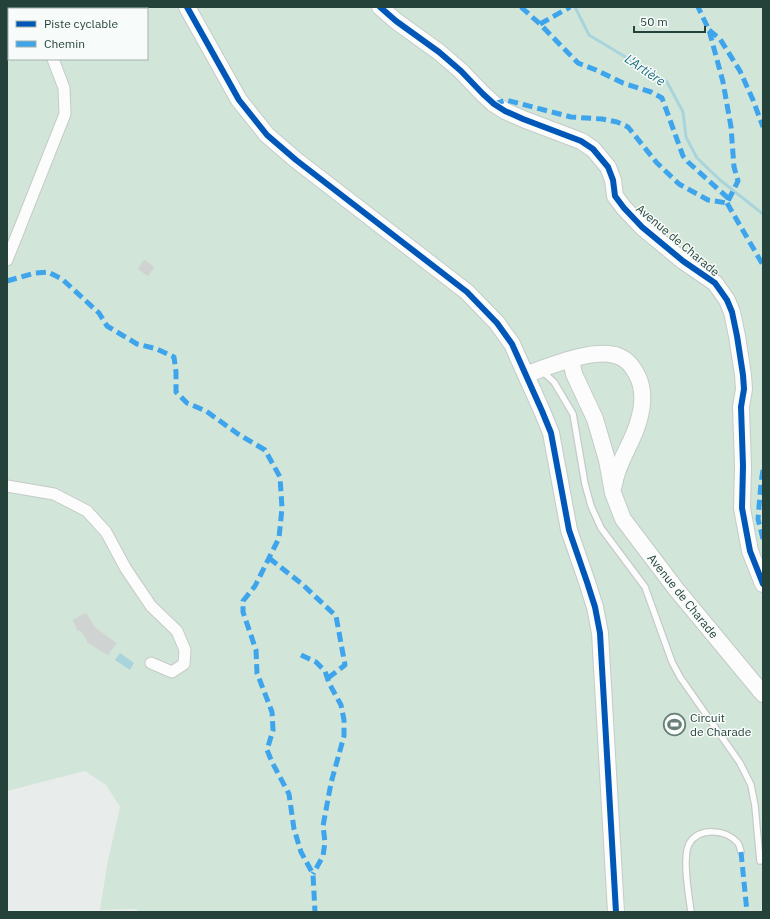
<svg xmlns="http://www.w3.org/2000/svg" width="770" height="919" font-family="'IBM Plex Sans',sans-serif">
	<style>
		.green { fill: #d1e6d8; fill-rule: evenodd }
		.water { fill: #a9d4db }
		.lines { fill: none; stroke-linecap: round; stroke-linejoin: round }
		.stream { stroke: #a9d4db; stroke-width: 3 }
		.building { fill: #cfd4d2; stroke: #d1d6d4 }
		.lane-casing { stroke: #c5cac8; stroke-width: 8 }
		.street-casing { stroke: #c5cac8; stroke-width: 13 }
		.secondary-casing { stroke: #c3cbc8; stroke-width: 18 }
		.lane { stroke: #fcfcfc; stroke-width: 5.5 }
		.street { stroke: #fcfcfc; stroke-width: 11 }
		.secondary { stroke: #fcfcfc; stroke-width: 16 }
		.quiet { stroke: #3ea4ec; stroke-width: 5; stroke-dasharray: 10 5; stroke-linecap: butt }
		.cycleway-casing { stroke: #f7fbf9; stroke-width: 8 }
		.cycleway { stroke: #0057b8; stroke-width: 6 }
		.labels { text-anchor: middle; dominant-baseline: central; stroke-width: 3; stroke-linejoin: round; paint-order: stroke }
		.street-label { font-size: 12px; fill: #24423a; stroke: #f7fbf9 }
		.poi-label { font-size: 12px; fill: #24423a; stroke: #f7fbf9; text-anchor: start }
		.water-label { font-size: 13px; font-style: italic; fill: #1c6f80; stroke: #f7fbf9 }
	</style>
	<rect width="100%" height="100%" fill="#e8edeb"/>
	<!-- green -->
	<path class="green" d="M7 7H763V912H625L621 851 599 627 616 912H141L135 909 100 910 107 865 120 807 106 785 85 771 7 791ZM9 9H147V59H9Z"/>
	<!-- water -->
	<path class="water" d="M120 653 134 663 130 670 115 660Z"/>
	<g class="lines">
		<!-- stream -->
		<path class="stream" d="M575 7 589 35 667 82 683 112 686 137 697 158 720 180 763 214"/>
	</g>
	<!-- building -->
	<g class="building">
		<path d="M144 260 154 267 148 276 138 269Z"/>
		<path d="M86 613 95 628 116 643 108 655 87 642V639L80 630 78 631 76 627 73 620Z"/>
	</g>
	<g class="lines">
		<defs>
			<g id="lane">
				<path d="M542 371 554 382 573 414 585 484 591 506 601 528 645 587 672 662 680 677 740 763 751 785 755 806 760 861"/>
				<path d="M691 912C689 896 682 858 689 844 699 827 726 829 738 843 740 846 740 849 741 852"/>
			</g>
			<g id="street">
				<path d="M19 7 20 9"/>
				<path d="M7 260 65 114 64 88 53 59"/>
				<path d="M7 486 54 494 87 511 106 532 126 569 151 606 177 631 185 650 184 664 172 672 151 663"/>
			</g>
			<g id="secondary">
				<path d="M187 7 239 100 267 135 296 160 467 292 497 323 512 344 542 411 551 433 569 530 587 582 595 607 600 633 616 912"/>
				<path d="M380 7 396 21 439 52 461 71 483 94 494 104 505 111 523 119 581 141 593 149 608 167 613 180 615 196 624 208 642 227 683 261 715 283 727 300 732 312 737 336 743 375 744 389 741 407 743 466 742 508 750 551 763 584"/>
				<path d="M571 360 574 374 595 419 607 460 613 493 623 519 676 589 763 694"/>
				<path d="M527 374C550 366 595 347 618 356 627 359 633 367 637 375 645 390 643 407 638 423 632 444 617 463 614 485"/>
			</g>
		</defs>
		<!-- lane casing -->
		<use href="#lane" class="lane-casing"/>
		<!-- street casing -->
		<use href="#street" class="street-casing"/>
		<!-- secondary casing -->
		<use href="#secondary" class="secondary-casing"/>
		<!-- lane -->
		<use href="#lane" class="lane"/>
		<!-- street -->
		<use href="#street" class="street"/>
		<!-- secondary -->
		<use href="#secondary" class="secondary"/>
		<!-- quiet -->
		<g class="quiet">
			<path d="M521 7 540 24 578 63 596 70 623 83 651 92 662 98 683 156 688 162 729 199"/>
			<path d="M540 24 570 7"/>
			<path d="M709 30 720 39 740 71 753 100 763 127"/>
			<path d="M494 104 506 100 571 117 602 119 617 122 628 127 657 163 679 184 708 200 727 203 738 181 734 167 731 127 723 82 709 30 698 7"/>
			<path d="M727 203 763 265"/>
			<path d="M7 281 35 273 48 272 62 279 99 313 107 326 137 344 157 349 174 357 176 372V392L187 403 206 411 238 434 265 450 280 477 282 508 279 538 255 586 243 601V612L256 650 257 673 272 712 273 730 267 750 272 762 289 794 294 829 301 852 313 874 315 912"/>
			<path d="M763 470 761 483 758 519 763 539"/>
			<path d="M269 558 302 584 336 616 345 665 328 678"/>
			<path d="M301 655 316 662 325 671 329 683 341 705 344 720V736L331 783 323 826 325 842 323 856 313 874"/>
			<path d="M741 852 747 912"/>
		</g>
		<defs>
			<g id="cycleway">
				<path d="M187 7 239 100 267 135 296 160 467 292 497 323 512 344 542 411 551 433 569 530 587 582 595 607 600 633 616 912"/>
				<path d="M380 7 396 21 439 52 461 71 483 94 494 104 505 111 523 119 581 141 593 149 608 167 613 180 615 196 624 208 642 227 683 261 715 283 727 300 732 312 737 336 743 375 744 389 741 407 743 466 742 508 750 551 763 584"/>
			</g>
		</defs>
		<!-- cycleway casing -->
		<use href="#cycleway" class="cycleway-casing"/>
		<!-- cycleway -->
		<use href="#cycleway" class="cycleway"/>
	</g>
	<!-- icons -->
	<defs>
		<symbol id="stadium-ring" viewBox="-11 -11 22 22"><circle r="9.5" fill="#f7fbf9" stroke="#697e78" stroke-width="1.5"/><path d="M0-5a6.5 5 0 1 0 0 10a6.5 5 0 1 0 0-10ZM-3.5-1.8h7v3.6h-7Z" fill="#697e78"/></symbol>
	</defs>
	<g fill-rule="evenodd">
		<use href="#stadium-ring" x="662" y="712" width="25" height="25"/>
	</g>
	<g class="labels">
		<!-- street labels -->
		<g class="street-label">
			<text transform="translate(678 240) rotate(40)">Avenue de Charade</text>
			<text transform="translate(683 596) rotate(51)">Avenue de Charade</text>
		</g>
		<!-- poi labels -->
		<g class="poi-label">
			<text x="690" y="717">Circuit<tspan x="690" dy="14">de Charade</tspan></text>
		</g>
		<!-- water labels -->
		<g class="water-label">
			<text transform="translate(645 70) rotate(34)">L'Artière</text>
		</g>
	</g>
	<!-- border -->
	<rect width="770" height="919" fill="none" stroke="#24423a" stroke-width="16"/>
	<!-- legend -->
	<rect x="8" y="8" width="140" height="52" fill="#f7fbf9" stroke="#a3b1ad"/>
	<rect x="16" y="21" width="20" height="6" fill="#0057b8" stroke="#a3b1ad"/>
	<text x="44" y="28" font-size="12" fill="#24423a">Piste cyclable</text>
	<rect x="16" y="41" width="20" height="6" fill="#3ea4ec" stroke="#a3b1ad"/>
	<text x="44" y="48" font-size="12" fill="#24423a">Chemin</text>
	<!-- scale -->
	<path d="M634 26v6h71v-6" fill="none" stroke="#24423a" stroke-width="2"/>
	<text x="640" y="26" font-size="12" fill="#24423a" stroke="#f7fbf9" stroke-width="3" paint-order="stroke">50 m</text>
</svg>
